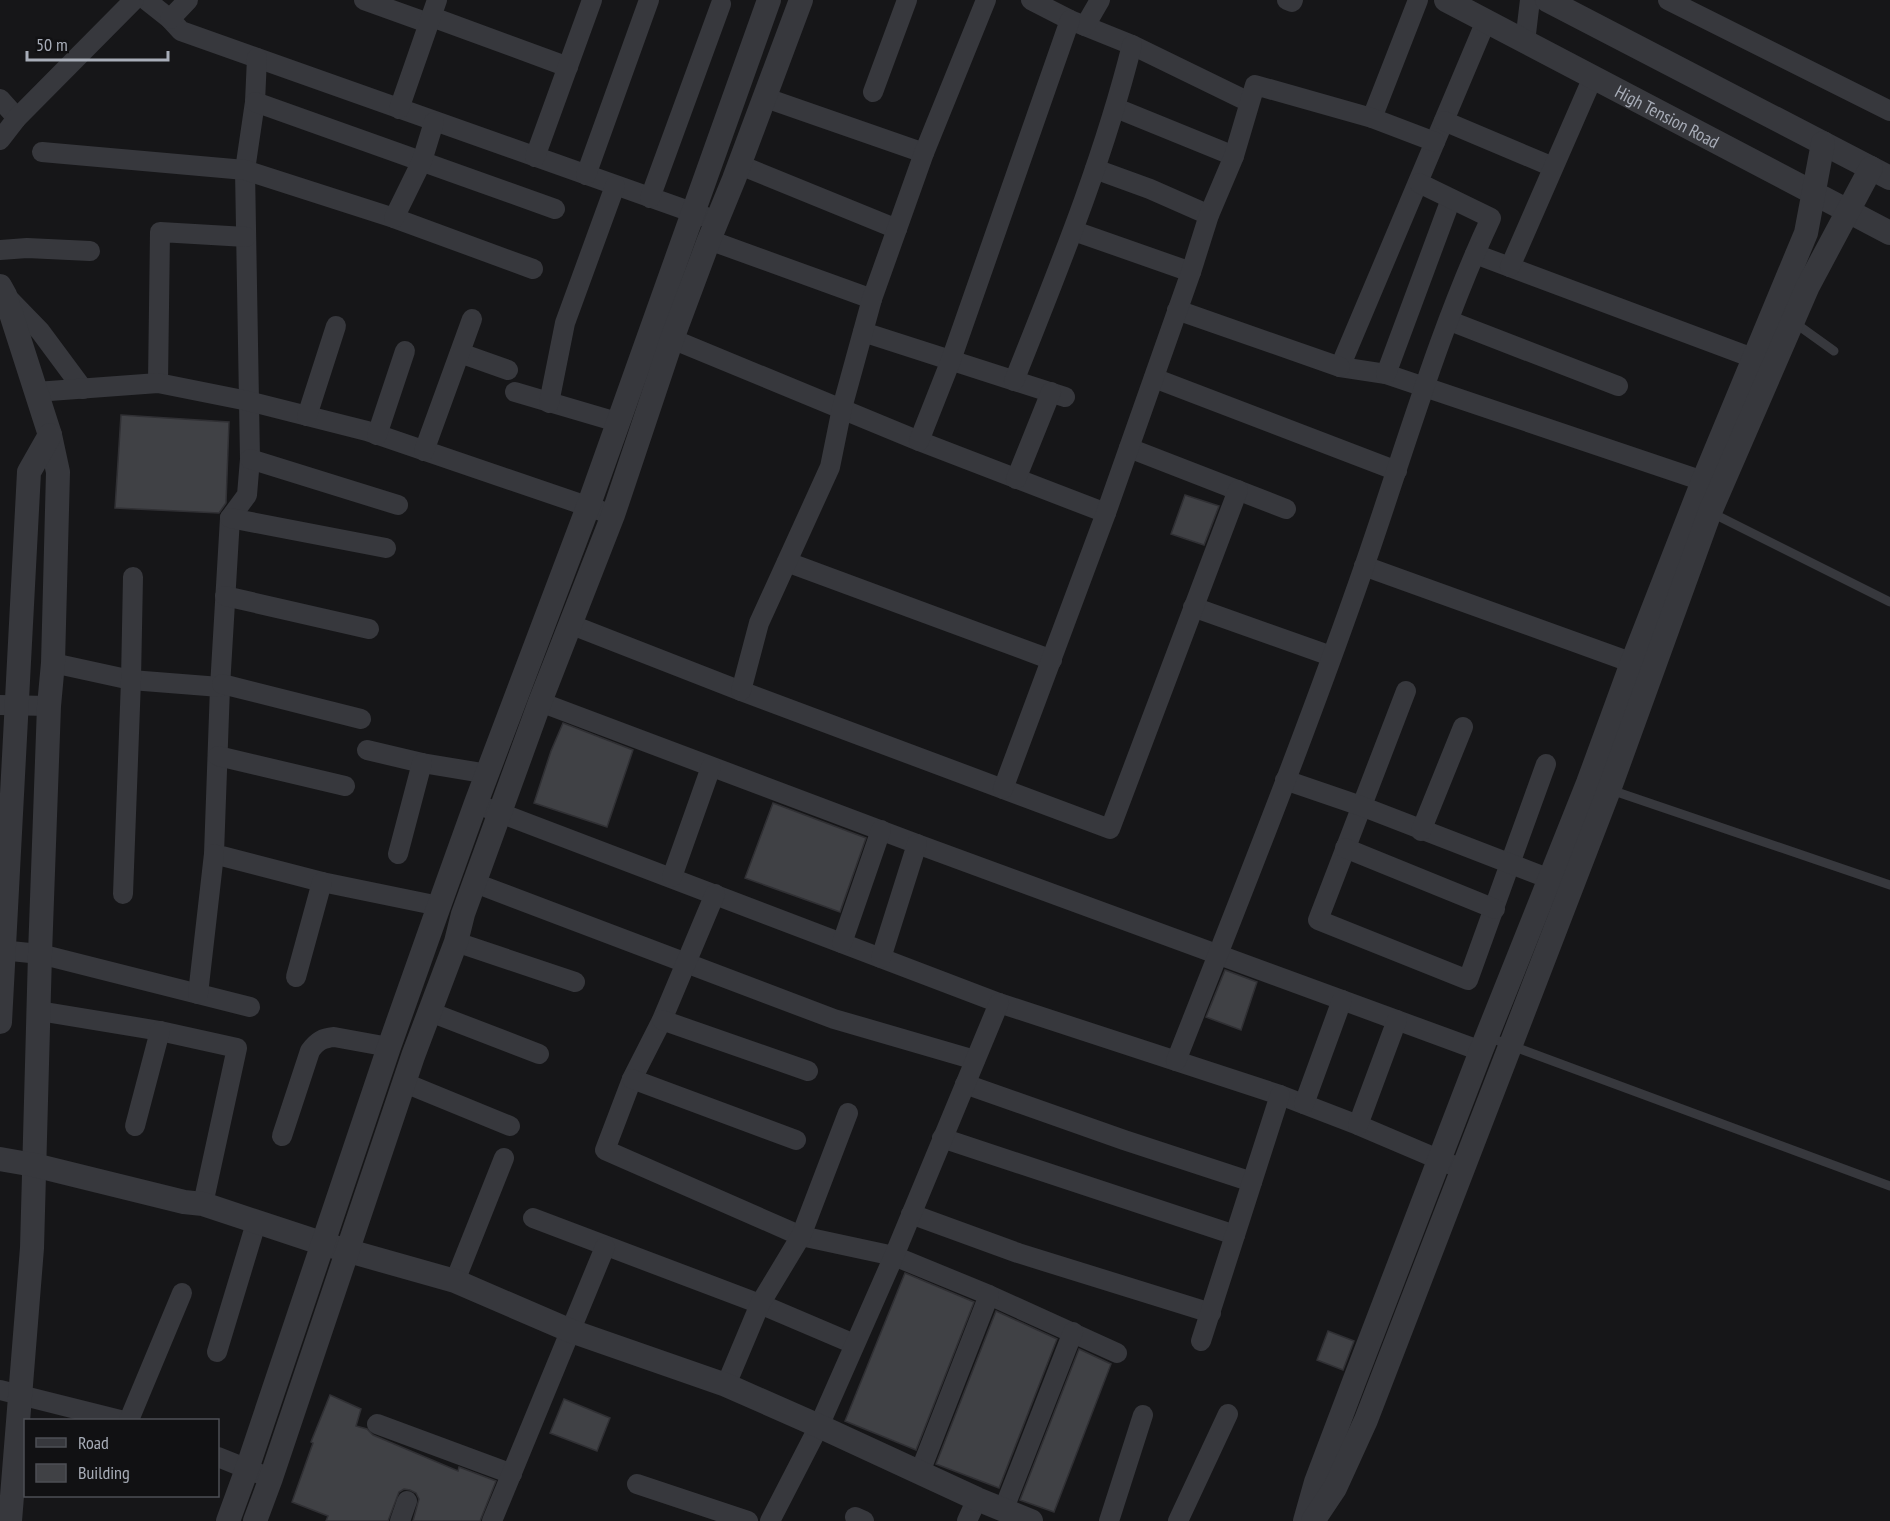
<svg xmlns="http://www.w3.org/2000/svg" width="1890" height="1521" font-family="'PT Sans Narrow',sans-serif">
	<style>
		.building { fill: #404145; stroke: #303034; stroke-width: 1.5 }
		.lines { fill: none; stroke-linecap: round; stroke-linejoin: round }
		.service { stroke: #37383d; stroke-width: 9 }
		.minor { stroke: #37383d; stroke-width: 20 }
		.tertiary { stroke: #37383d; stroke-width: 24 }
		.labels { text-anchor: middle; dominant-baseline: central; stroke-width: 5; stroke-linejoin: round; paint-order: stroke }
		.street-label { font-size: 18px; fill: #a8adb8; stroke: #111113 }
	</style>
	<rect width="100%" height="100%" fill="#161618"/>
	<!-- building -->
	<g class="building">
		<path d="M121 415 229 422 226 503 219 513 115 508Z"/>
		<path d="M1185 495 1219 506 1204 545 1171 534Z"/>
		<path d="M563 723 633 750 607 827 534 803 551 751Z"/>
		<path d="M773 803 866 838 840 912 745 878Z"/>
		<path d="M1225 970 1257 982 1241 1030 1206 1017Z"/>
		<path d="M905 1273 974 1302 916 1450 845 1421Z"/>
		<path d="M996 1311 1057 1339 999 1488 936 1464Z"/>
		<path d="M1328 1331 1354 1341 1343 1370 1317 1360Z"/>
		<path d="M1079 1349 1111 1364 1054 1512 1020 1500Z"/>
		<path d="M330 1395 361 1409 356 1426 367 1429 373 1435 458 1471 459 1467 496 1481 480 1521H413L419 1499 416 1493 410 1490 404 1489 399 1492 388 1521H326L328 1516 292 1502 313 1443 311 1442Z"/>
		<path d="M564 1399 610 1418 597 1451 550 1433Z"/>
	</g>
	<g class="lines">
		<!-- service -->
		<g class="service">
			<path d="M1795 323 1834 351"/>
			<path d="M1710 512 1890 602"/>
			<path d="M1611 790 1890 885"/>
			<path d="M1488 1037 1890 1186"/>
		</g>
		<!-- minor -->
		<g class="minor">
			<path d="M146 0 170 19 181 31 717 221"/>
			<path d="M364 0 428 23"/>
			<path d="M1031 0 1070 20 1132 45 1249 102"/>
			<path d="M1287 0 1292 2 1293 0"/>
			<path d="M1668 0 1890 111"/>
			<path d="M432 17 568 67"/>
			<path d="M170 19 188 0"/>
			<path d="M1486 21 1340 367 1386 374 1703 481"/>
			<path d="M1085 26 1100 0"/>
			<path d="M1525 42 1530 0"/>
			<path d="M257 58 255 102 245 170 250 459 247 495 230 518 220 687 214 854 322 882 439 906"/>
			<path d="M873 92 907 0"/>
			<path d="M766 98 924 153"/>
			<path d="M0 99 17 118"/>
			<path d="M255 102 555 209"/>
			<path d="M1116 108 1234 156"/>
			<path d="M399 109 437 0"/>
			<path d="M1372 118 1418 0"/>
			<path d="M1444 121 1553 167"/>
			<path d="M0 140 17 118 134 0"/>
			<path d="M42 152 245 170 394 218 533 269"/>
			<path d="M535 157 592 0"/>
			<path d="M740 165 897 229"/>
			<path d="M1095 169 1150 189 1209 215"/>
			<path d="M586 175 649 0"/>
			<path d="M650 198 721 4"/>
			<path d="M394 218 422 161 434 122"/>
			<path d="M1074 231 1191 272"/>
			<path d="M709 240 872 299"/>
			<path d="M0 250 27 248 90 251"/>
			<path d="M1475 254 1753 358"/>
			<path d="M1510 267 1593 77"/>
			<path d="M7 297 40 331 83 389"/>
			<path d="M1177 310 1340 367"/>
			<path d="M1450 321 1618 386"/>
			<path d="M863 332 1065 397"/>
			<path d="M672 339 919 441 1106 513"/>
			<path d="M460 353 508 370"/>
			<path d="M1386 374 1451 199"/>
			<path d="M1154 378 1397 471"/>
			<path d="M1014 381C1058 270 1103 161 1132 45"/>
			<path d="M158 383 160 232 246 237"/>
			<path d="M36 392 158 383 248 401 367 431 613 515"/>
			<path d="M515 392 617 422"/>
			<path d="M549 403 565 323 615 186"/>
			<path d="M307 416 336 326"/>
			<path d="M377 435 405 351"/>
			<path d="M919 441 951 360 1070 20"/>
			<path d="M1129 448 1286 509"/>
			<path d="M424 451 472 319"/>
			<path d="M250 459 398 505"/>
			<path d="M1016 479 1051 392"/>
			<path d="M230 518 386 548"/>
			<path d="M787 562 1052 660"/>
			<path d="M1364 566 1644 667"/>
			<path d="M225 596 369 629"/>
			<path d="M1193 607 1331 656"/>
			<path d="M572 625 741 691 1110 829 1238 490"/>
			<path d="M53 663 131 680 220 687"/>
			<path d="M222 684 361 719"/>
			<path d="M741 691 759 623 830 467 842 408 872 299 924 153 986 0"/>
			<path d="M1406 691 1318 920 1468 980 1546 764"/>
			<path d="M540 702 917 844 1481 1051"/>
			<path d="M0 705 49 706"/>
			<path d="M367 750 422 763 488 774"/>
			<path d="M218 756 345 786"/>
			<path d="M1285 780 1361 806 1563 884"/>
			<path d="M1003 789 1106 513 1191 272 1209 215 1234 156 1255 85 1372 118 1435 142"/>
			<path d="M487 808 999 1003 1280 1095 1358 1125 1452 1165"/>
			<path d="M1421 831 1463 727"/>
			<path d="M1345 848 1495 909"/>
			<path d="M398 854 422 763"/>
			<path d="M672 877 711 767"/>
			<path d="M475 883 834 1019 975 1060"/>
			<path d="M123 894 131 680 133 577"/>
			<path d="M715 894 662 1020 632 1079 605 1150 801 1236 894 1256 989 1295 1117 1353"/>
			<path d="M456 942 575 982"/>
			<path d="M842 943 881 830"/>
			<path d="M0 950 40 954 250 1007"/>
			<path d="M881 958 917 844"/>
			<path d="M296 977 322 882"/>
			<path d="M198 994 214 854"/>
			<path d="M39 1011 160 1031 237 1048 203 1204"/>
			<path d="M430 1012 539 1054"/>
			<path d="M662 1020 808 1071"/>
			<path d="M1176 1061C1241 896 1307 731 1365 564 1405 449 1439 329 1491 218L1419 183"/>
			<path d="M632 1079 796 1140"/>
			<path d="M405 1083 510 1126"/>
			<path d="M965 1084 1124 1140 1252 1182"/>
			<path d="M1304 1104 1342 1000"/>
			<path d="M1358 1125 1397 1020"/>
			<path d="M135 1126 160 1031"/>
			<path d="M282 1136 310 1051C317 1041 323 1038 334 1037L389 1047"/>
			<path d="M942 1138 1235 1235"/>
			<path d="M911 1214 1018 1253 1211 1313"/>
			<path d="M533 1218 760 1304 854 1344"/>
			<path d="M455 1281 504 1158"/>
			<path d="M1201 1341 1280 1095"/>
			<path d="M217 1352 256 1223"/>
			<path d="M726 1385 760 1304 801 1236 848 1113"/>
			<path d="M0 1390 120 1420"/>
			<path d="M129 1420 182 1293"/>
			<path d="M377 1424 512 1474"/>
			<path d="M218 1457 260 1474"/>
			<path d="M920 1472 989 1295"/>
			<path d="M637 1484 748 1521"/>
			<path d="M1003 1511 1073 1332"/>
			<path d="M855 1517 864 1521"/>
			<path d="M400 1521 407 1501"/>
			<path d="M492 1521 605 1247"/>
			<path d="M770 1521 819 1426 894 1256 999 1003"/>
			<path d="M967 1521 977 1499"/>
			<path d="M1109 1521 1143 1415"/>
			<path d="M1178 1521 1228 1414"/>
		</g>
		<!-- tertiary -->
		<g class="tertiary">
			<path id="s1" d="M1446 0 1890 233"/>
			<path d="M1547 0 1890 178"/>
			<path d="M0 286 5 295 50 435 58 472 53 663 49 706 40 954 32 1248 10 1521"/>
			<path d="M0 1022 29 472 50 435"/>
			<path d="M0 1159 34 1165 184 1202 203 1204 324 1244 455 1281 571 1331 726 1385 819 1426 977 1499 1031 1521"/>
			<path d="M228 1521 247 1469 389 1047 439 906 476 803 588 507 769 0"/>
			<path d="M255 1521 271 1478 413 1056 456 942 463 914 540 702 613 515 672 339 709 240 734 179 801 0"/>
			<path d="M1305 1521 1316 1482 1352 1387 1481 1051 1588 783 1632 663 1703 481 1806 233 1823 143"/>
			<path d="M1313 1521 1335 1488 1366 1420 1609 790 1710 512 1808 286 1871 168"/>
		</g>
	</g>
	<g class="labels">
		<!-- street labels -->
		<g class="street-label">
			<text stroke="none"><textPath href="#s1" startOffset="250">High Tension Road</textPath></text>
		</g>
	</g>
	<!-- legend -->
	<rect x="24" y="1419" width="195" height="78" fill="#111113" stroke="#4d4f55" stroke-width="1.5"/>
	<rect x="36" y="1438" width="30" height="9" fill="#37383d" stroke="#4d4f55" stroke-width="1.5"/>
	<text x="78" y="1449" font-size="18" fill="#a8adb8">Road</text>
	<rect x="36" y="1464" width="30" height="18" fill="#404145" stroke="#4d4f55" stroke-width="1.5"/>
	<text x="78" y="1479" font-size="18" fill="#a8adb8">Building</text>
	<!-- scale -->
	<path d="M27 51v9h141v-9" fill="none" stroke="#a8adb8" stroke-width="3"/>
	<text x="36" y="51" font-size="18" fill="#a8adb8" stroke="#111113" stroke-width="4.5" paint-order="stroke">50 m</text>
</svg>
